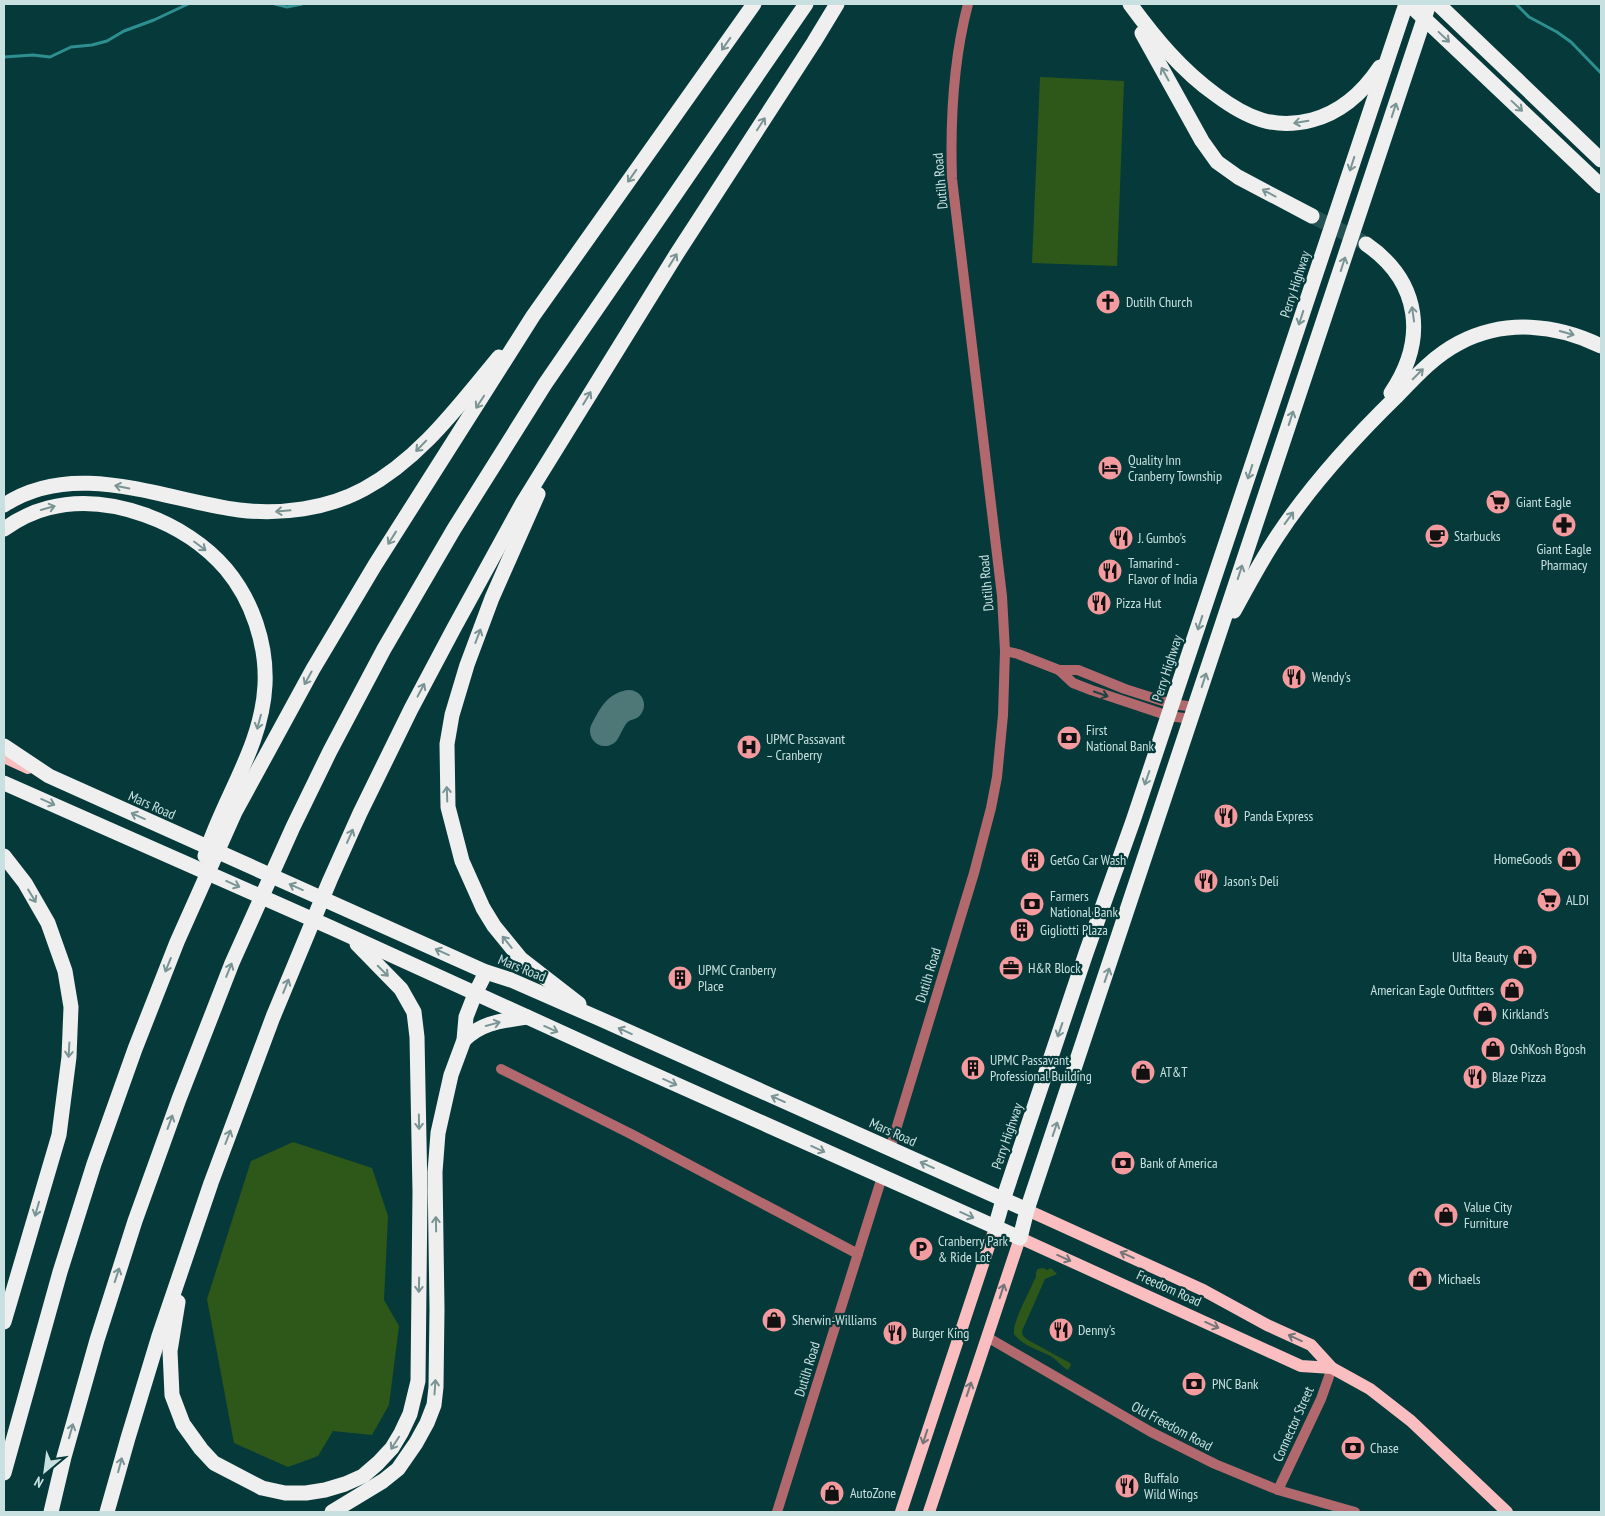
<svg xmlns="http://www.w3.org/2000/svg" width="1605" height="1516" font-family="'PT Sans Narrow',sans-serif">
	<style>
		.green { fill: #2e571a }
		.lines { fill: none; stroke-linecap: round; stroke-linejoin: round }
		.stream { stroke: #2e8f91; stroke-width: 3 }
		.taxiway { stroke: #4e7878; stroke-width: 30 }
		.highway-tunnel { stroke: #235353; stroke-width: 15; stroke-dasharray: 15 8; stroke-linecap: butt }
		.street { stroke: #b1696d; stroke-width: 10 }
		.primary { stroke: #fbbec0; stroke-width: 12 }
		.highway { stroke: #efefef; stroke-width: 15 }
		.oneway { stroke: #7a9494 }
		.oneway2 { stroke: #204142 }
		.oneway3 { stroke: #747576 }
		.labels { text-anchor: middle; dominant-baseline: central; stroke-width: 4.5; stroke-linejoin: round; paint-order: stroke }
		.street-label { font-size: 14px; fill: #c8e0e0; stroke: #063a3a }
		.poi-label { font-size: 14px; fill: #c8e0e0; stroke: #063a3a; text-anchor: start }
	</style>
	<rect width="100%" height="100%" fill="#063a3a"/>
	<!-- green -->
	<g class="green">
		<path d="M1040 77 1124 81 1117 266 1032 263Z"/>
		<path d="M293 1142 372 1168 388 1216 384 1300 399 1326 389 1405 372 1435 333 1431 318 1456 288 1467 234 1443 207 1299 251 1161Z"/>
		<path d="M1043 1268 1047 1270 1051 1268 1057 1274 1045 1279 1022 1331 1023 1336 1028 1340 1070 1363 1071 1365 1068 1370C1062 1367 1058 1361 1052 1357 1040 1350 1022 1346 1014 1334 1012 1323 1028 1295 1033 1283 1033 1281 1036 1278 1036 1276 1036 1273 1036 1271 1038 1269Z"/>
	</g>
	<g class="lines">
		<!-- stream -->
		<g class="stream">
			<path d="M275 4 287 7 302 4"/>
			<path d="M1516 4 1529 17 1557 32 1571 42 1601 73"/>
			<path d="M4 57 33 55 50 57 71 47 92 45 107 41 124 31 154 20 188 4"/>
		</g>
		<!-- taxiway -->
		<path class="taxiway" d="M605 731C611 720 615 708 629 705"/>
		<!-- highway-tunnel -->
		<path class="highway-tunnel" d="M1312 216 1363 242"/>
		<!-- street -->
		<g class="street">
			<path d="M1005 651 1018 654 1059 670H1078L1125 689 1172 704 1195 707"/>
			<path d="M1059 670 1073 683 1091 690 1169 716 1191 719"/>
			<path d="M501 1069 631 1134 858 1254"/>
			<path d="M890 1149 974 873 991 808 997 777 1003 715 1005 651 1002 596 952 179C950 119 953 61 968 4"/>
			<path d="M987 1337 1151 1432 1215 1464 1278 1490 1355 1512"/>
			<path d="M1278 1490 1321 1399 1332 1368"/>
			<path d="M777 1512 882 1177"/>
		</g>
		<!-- primary -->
		<g class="primary">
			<path d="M4 757 28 768"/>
			<path d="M1027 1210 1203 1290 1267 1325 1311 1345 1332 1368 1370 1389 1411 1421 1507 1512"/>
			<path d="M901 1512 995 1228"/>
			<path d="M929 1512 1020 1238 1301 1366 1332 1368"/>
		</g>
		<!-- highway -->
		<g class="highway">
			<path d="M1130 4C1155 38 1181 70 1216 95 1247 118 1274 130 1312 120 1342 112 1364 91 1380 67"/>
			<path d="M1409 4 1601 186"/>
			<path d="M1438 4 1601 160"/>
			<path d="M1142 33 1202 141 1217 162 1238 177 1312 216"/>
			<path d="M1366 244C1421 282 1427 340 1391 393"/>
			<path d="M538 494 492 598 467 665 452 715 447 744 448 807 462 861 483 908 494 926 521 959 579 1004"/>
			<path d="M4 505C76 458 163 500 239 510 281 515 327 509 364 489 420 459 459 405 499 357"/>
			<path d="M4 529C17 520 32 512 48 508 109 492 186 522 226 569 252 600 267 644 265 685 262 747 223 798 205 856"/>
			<path d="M1234 611C1248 585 1262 559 1278 535 1311 485 1353 439 1396 397 1415 377 1434 356 1459 343 1505 319 1556 324 1601 346"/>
			<path d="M4 746 49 776 486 972 511 980 598 1018 1027 1210"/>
			<path d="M4 783 332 928 626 1062 1020 1238 1027 1210 1429 4"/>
			<path d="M4 856 25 883 48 923 65 971 71 1007 69 1057 59 1135 4 1322"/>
			<path d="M464 1040C482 1022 502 1021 527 1017"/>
			<path d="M995 1228 1003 1200 1086 953 1133 821 1406 4"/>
			<path d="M178 1302 170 1351 172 1395 183 1424 201 1449 214 1463 262 1488 285 1493H306L325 1490 345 1484 363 1476 378 1463 392 1448 401 1433 410 1414 418 1381 420 1192 417 1037 414 1012 401 989 357 944"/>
			<path d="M4 1473 60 1272 94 1164 135 1049 177 942 235 812 313 669 375 565 533 316 754 4"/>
			<path d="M51 1512 64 1457 97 1340 135 1221 179 1099 232 963 293 827 330 751 384 649 454 529 545 384 806 4"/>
			<path d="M107 1512 128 1438 159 1336 211 1183 273 1017 330 880 360 813 411 709 454 628 522 504 676 255 814 42 837 4"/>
			<path d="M332 1512 383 1481 398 1469 416 1443 427 1423 434 1405 436 1387 437 1309 435 1172 438 1133 451 1075 464 1040 466 1017 475 994 486 972"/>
		</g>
	</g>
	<!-- one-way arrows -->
	<defs><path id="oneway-shaft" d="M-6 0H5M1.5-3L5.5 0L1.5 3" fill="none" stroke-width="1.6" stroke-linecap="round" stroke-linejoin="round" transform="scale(1.25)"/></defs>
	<g class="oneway">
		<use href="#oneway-shaft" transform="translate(1444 37) rotate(43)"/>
		<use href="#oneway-shaft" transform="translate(726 44) rotate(125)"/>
		<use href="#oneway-shaft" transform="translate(1165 74) rotate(-119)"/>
		<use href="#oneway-shaft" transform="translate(1517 106) rotate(43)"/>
		<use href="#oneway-shaft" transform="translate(1394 110) rotate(-72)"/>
		<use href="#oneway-shaft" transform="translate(1301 122) rotate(171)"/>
		<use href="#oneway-shaft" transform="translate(761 124) rotate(-57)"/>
		<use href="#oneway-shaft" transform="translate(1352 164) rotate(108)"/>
		<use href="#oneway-shaft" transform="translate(632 176) rotate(125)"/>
		<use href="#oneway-shaft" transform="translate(1269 193) rotate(-152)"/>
		<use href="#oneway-shaft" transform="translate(673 260) rotate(-58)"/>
		<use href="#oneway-shaft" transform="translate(1343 264) rotate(-72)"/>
		<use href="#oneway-shaft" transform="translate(1413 314) rotate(-98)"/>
		<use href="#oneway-shaft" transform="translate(1301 318) rotate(108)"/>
		<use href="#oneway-shaft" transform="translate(1567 333) rotate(16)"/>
		<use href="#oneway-shaft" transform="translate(1418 374) rotate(-45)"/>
		<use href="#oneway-shaft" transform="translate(587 398) rotate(-59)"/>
		<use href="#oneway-shaft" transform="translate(480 402) rotate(123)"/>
		<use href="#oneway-shaft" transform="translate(1291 418) rotate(-72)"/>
		<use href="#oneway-shaft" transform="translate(421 446) rotate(134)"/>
		<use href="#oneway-shaft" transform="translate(1250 472) rotate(108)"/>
		<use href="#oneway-shaft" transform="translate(122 487) rotate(-169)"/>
		<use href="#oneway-shaft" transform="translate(48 508) rotate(-16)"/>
		<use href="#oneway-shaft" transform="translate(283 511) rotate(175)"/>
		<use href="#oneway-shaft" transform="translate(1289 518) rotate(-54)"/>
		<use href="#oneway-shaft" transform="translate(392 538) rotate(122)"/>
		<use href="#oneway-shaft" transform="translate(200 546) rotate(37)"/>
		<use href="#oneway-shaft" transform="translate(1240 572) rotate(-72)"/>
		<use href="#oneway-shaft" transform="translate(1200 623) rotate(108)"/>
		<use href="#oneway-shaft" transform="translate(478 636) rotate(-69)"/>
		<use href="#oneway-shaft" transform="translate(308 678) rotate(119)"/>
		<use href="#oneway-shaft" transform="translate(1204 680) rotate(-72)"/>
		<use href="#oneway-shaft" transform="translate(421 690) rotate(-62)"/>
		<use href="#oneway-shaft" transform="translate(259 722) rotate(105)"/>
		<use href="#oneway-shaft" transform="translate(1147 778) rotate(109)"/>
		<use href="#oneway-shaft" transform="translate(447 794) rotate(-92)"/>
		<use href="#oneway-shaft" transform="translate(48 802) rotate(24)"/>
		<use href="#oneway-shaft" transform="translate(138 816) rotate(-156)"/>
		<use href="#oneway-shaft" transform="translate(350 836) rotate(-66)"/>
		<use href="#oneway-shaft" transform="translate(233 884) rotate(24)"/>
		<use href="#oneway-shaft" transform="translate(296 887) rotate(-156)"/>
		<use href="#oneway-shaft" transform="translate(32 896) rotate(59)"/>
		<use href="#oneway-shaft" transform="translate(507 942) rotate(-129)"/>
		<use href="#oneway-shaft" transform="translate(442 952) rotate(-156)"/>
		<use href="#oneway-shaft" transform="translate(168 965) rotate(112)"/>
		<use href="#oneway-shaft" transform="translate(229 970) rotate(-68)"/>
		<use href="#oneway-shaft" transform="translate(383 971) rotate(45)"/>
		<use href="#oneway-shaft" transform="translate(1107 975) rotate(-71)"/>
		<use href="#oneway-shaft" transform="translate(286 986) rotate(-68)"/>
		<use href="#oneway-shaft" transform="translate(493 1024) rotate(-15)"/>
		<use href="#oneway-shaft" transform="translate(551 1029) rotate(24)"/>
		<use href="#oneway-shaft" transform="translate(1060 1030) rotate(109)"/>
		<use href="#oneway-shaft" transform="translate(625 1031) rotate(-156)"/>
		<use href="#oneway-shaft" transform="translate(69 1050) rotate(93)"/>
		<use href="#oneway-shaft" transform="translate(670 1082) rotate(24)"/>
		<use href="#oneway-shaft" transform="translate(778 1099) rotate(-156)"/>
		<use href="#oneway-shaft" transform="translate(170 1122) rotate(-70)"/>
		<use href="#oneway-shaft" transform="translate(419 1122) rotate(89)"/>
		<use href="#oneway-shaft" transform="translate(1055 1129) rotate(-71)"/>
		<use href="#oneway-shaft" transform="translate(228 1137) rotate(-69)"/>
		<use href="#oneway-shaft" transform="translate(818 1149) rotate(24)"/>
		<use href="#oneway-shaft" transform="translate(927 1165) rotate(-156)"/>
		<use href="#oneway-shaft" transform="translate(37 1209) rotate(106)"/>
		<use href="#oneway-shaft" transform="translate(967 1215) rotate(24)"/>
		<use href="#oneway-shaft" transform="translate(436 1224) rotate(-91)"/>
		<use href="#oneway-shaft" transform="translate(117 1275) rotate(-72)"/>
		<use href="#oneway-shaft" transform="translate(419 1285) rotate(91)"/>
		<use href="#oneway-shaft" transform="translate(435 1387) rotate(-86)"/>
		<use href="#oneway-shaft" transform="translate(71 1431) rotate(-74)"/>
		<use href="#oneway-shaft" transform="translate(395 1443) rotate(123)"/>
		<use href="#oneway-shaft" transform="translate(120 1465) rotate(-75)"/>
	</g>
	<use class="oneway2" href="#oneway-shaft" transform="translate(1101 694) rotate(19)"/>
	<g class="oneway3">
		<use href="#oneway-shaft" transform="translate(1127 1255) rotate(-156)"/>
		<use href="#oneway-shaft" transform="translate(1064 1258) rotate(24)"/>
		<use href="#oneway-shaft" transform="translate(1002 1291) rotate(-72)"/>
		<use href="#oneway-shaft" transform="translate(1212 1325) rotate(24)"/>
		<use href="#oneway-shaft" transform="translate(1295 1338) rotate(-155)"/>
		<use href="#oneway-shaft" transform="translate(969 1389) rotate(-72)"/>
		<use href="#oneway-shaft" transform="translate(925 1437) rotate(108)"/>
	</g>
	<!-- icons -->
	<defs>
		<symbol id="church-disc" viewBox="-11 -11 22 22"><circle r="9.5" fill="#f49b9f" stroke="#063a3a"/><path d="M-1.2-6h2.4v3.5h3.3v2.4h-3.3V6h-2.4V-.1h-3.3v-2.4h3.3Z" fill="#111"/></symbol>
		<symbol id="hotel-disc" viewBox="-11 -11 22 22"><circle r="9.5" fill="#f49b9f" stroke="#063a3a"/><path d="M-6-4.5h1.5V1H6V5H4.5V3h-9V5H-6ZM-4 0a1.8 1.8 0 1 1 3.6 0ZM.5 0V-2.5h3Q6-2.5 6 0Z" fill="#111"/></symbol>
		<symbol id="supermarket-disc" viewBox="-11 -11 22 22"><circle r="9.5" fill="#f49b9f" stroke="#063a3a"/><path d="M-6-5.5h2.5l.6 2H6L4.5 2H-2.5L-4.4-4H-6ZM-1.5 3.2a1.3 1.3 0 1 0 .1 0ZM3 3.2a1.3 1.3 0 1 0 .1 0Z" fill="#111"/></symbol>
		<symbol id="pharmacy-disc" viewBox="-11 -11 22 22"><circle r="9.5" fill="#f49b9f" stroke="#063a3a"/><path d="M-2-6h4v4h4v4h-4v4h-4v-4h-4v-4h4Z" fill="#111"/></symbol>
		<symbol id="cafe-disc" viewBox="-11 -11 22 22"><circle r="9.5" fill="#f49b9f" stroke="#063a3a"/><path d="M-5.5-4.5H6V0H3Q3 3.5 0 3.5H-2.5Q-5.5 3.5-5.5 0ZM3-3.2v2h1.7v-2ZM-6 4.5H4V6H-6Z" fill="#111"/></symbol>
		<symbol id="restaurant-disc" viewBox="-11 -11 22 22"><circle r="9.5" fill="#f49b9f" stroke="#063a3a"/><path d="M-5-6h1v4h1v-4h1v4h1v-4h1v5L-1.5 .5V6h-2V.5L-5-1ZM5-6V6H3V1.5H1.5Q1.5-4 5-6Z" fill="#111"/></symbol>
		<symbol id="bank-disc" viewBox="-11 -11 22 22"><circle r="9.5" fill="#f49b9f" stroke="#063a3a"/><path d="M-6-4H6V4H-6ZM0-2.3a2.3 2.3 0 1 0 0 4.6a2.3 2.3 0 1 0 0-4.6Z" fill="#111"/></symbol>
		<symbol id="hospital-disc" viewBox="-11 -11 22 22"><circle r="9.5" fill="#f49b9f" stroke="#063a3a"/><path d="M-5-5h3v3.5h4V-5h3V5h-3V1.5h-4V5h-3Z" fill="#111"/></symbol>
		<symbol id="shop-disc" viewBox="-11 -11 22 22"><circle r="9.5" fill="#f49b9f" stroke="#063a3a"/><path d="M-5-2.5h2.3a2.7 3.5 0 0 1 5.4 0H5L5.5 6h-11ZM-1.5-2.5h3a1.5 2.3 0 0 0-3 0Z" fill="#111"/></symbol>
		<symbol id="building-disc" viewBox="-11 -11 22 22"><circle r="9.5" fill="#f49b9f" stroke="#063a3a"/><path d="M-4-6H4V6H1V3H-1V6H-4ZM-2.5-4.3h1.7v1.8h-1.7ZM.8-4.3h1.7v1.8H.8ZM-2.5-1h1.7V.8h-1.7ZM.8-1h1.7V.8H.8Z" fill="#111"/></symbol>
		<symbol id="office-disc" viewBox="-11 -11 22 22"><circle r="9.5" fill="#f49b9f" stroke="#063a3a"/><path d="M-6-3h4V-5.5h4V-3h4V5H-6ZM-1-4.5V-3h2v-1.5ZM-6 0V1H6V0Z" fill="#111"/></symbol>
		<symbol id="parking-disc" viewBox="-11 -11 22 22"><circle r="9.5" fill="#f49b9f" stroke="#063a3a"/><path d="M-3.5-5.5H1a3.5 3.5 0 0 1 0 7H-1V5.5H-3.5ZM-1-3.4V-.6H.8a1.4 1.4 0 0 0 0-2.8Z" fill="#111"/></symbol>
	</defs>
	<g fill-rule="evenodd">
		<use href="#church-disc" x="1094" y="288" width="28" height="28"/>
		<use href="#hotel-disc" x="1096" y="454" width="28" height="28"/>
		<use href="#supermarket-disc" x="1484" y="488" width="28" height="28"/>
		<use href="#pharmacy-disc" x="1550" y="511" width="28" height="28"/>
		<use href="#cafe-disc" x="1423" y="522" width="28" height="28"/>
		<use href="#restaurant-disc" x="1107" y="524" width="28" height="28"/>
		<use href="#restaurant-disc" x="1096" y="557" width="28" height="28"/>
		<use href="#restaurant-disc" x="1085" y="589" width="28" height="28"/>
		<use href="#restaurant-disc" x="1280" y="663" width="28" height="28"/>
		<use href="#bank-disc" x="1055" y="724" width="28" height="28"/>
		<use href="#hospital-disc" x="735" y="733" width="28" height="28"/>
		<use href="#restaurant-disc" x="1212" y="802" width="28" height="28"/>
		<use href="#shop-disc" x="1555" y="845" width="28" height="28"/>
		<use href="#building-disc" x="1019" y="846" width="28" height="28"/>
		<use href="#restaurant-disc" x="1192" y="867" width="28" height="28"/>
		<use href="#supermarket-disc" x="1535" y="886" width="28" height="28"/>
		<use href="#bank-disc" x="1018" y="890" width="28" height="28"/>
		<use href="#building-disc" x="1008" y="916" width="28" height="28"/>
		<use href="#shop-disc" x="1511" y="943" width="28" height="28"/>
		<use href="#office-disc" x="997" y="954" width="28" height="28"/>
		<use href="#building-disc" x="666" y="964" width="28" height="28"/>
		<use href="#shop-disc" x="1498" y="976" width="28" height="28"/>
		<use href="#shop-disc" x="1471" y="1000" width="28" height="28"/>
		<use href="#shop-disc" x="1479" y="1035" width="28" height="28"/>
		<use href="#building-disc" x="959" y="1054" width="28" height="28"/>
		<use href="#shop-disc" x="1129" y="1058" width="28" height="28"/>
		<use href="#restaurant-disc" x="1461" y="1063" width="28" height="28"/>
		<use href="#bank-disc" x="1109" y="1149" width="28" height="28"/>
		<use href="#shop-disc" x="1432" y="1201" width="28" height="28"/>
		<use href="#parking-disc" x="907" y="1235" width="28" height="28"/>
		<use href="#shop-disc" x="1406" y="1265" width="28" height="28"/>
		<use href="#shop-disc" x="760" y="1306" width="28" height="28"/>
		<use href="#restaurant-disc" x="1047" y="1316" width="28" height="28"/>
		<use href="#restaurant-disc" x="881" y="1319" width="28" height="28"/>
		<use href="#bank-disc" x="1180" y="1370" width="28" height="28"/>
		<use href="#bank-disc" x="1339" y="1434" width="28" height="28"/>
		<use href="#restaurant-disc" x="1113" y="1472" width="28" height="28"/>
		<use href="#shop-disc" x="818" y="1479" width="28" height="28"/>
	</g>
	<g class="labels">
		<!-- street labels -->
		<g class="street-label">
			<text transform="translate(940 181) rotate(-95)">Dutilh Road</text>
			<text transform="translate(1295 284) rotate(-72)">Perry Highway</text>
			<text transform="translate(986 583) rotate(-95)">Dutilh Road</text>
			<text transform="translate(1167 668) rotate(-72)">Perry Highway</text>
			<text transform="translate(152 805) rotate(24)">Mars Road</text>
			<text transform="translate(522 968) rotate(22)">Mars Road</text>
			<text transform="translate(928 975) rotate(-73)">Dutilh Road</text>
			<text transform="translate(893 1132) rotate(24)">Mars Road</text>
			<text transform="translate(1007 1136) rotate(-71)">Perry Highway</text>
			<text transform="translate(1169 1288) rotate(24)">Freedom Road</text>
			<text transform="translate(807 1369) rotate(-73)">Dutilh Road</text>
			<text transform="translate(1293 1424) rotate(-66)">Connector Street</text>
			<text transform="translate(1172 1426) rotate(28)">Old Freedom Road</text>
		</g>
		<!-- poi labels -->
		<g class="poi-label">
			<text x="1126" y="302">Dutilh Church</text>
			<text x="1128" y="460">Quality Inn<tspan x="1128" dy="16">Cranberry Township</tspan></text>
			<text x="1516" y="502">Giant Eagle</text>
			<text x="1454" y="536">Starbucks</text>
			<text x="1138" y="538">J. Gumbo's</text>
			<text x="1564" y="549" text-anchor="middle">Giant Eagle<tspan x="1564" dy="16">Pharmacy</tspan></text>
			<text x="1128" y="563">Tamarind -<tspan x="1128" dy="16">Flavor of India</tspan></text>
			<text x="1116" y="603">Pizza Hut</text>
			<text x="1312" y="677">Wendy's</text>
			<text x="1086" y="730">First<tspan x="1086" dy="16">National Bank</tspan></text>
			<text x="766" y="739">UPMC Passavant<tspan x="766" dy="16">– Cranberry</tspan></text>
			<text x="1244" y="816">Panda Express</text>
			<text x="1552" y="859" text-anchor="end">HomeGoods</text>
			<text x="1050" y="860">GetGo Car Wash</text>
			<text x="1224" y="881">Jason's Deli</text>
			<text x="1050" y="896">Farmers<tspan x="1050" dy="16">National Bank</tspan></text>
			<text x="1566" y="900">ALDI</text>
			<text x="1040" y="930">Gigliotti Plaza</text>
			<text x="1508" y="957" text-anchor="end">Ulta Beauty</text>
			<text x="1028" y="968">H&amp;R Block</text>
			<text x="698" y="970">UPMC Cranberry<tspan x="698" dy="16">Place</tspan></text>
			<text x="1494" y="990" text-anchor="end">American Eagle Outfitters</text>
			<text x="1502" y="1014">Kirkland's</text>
			<text x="1510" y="1049">OshKosh B'gosh</text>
			<text x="990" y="1060">UPMC Passavant<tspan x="990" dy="16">Professional Building</tspan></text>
			<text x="1160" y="1072">AT&amp;T</text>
			<text x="1492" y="1077">Blaze Pizza</text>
			<text x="1140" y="1163">Bank of America</text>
			<text x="1464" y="1207">Value City<tspan x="1464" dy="16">Furniture</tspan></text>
			<text x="938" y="1241">Cranberry Park<tspan x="938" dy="16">&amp; Ride Lot</tspan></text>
			<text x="1438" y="1279">Michaels</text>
			<text x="792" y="1320">Sherwin-Williams</text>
			<text x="1078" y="1330">Denny's</text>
			<text x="912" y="1333">Burger King</text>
			<text x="1212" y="1384">PNC Bank</text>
			<text x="1370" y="1448">Chase</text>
			<text x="1144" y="1478">Buffalo<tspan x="1144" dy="16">Wild Wings</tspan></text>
			<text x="850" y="1493">AutoZone</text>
		</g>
	</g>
	<!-- border -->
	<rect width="1605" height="1516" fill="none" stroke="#c8e0e0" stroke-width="10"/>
	<!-- north arrow -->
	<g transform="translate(45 1471) rotate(209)" stroke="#063a3a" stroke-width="4" paint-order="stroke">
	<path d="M0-4L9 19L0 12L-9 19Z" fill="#c8e0e0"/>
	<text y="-8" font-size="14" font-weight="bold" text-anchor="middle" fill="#c8e0e0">N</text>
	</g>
</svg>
